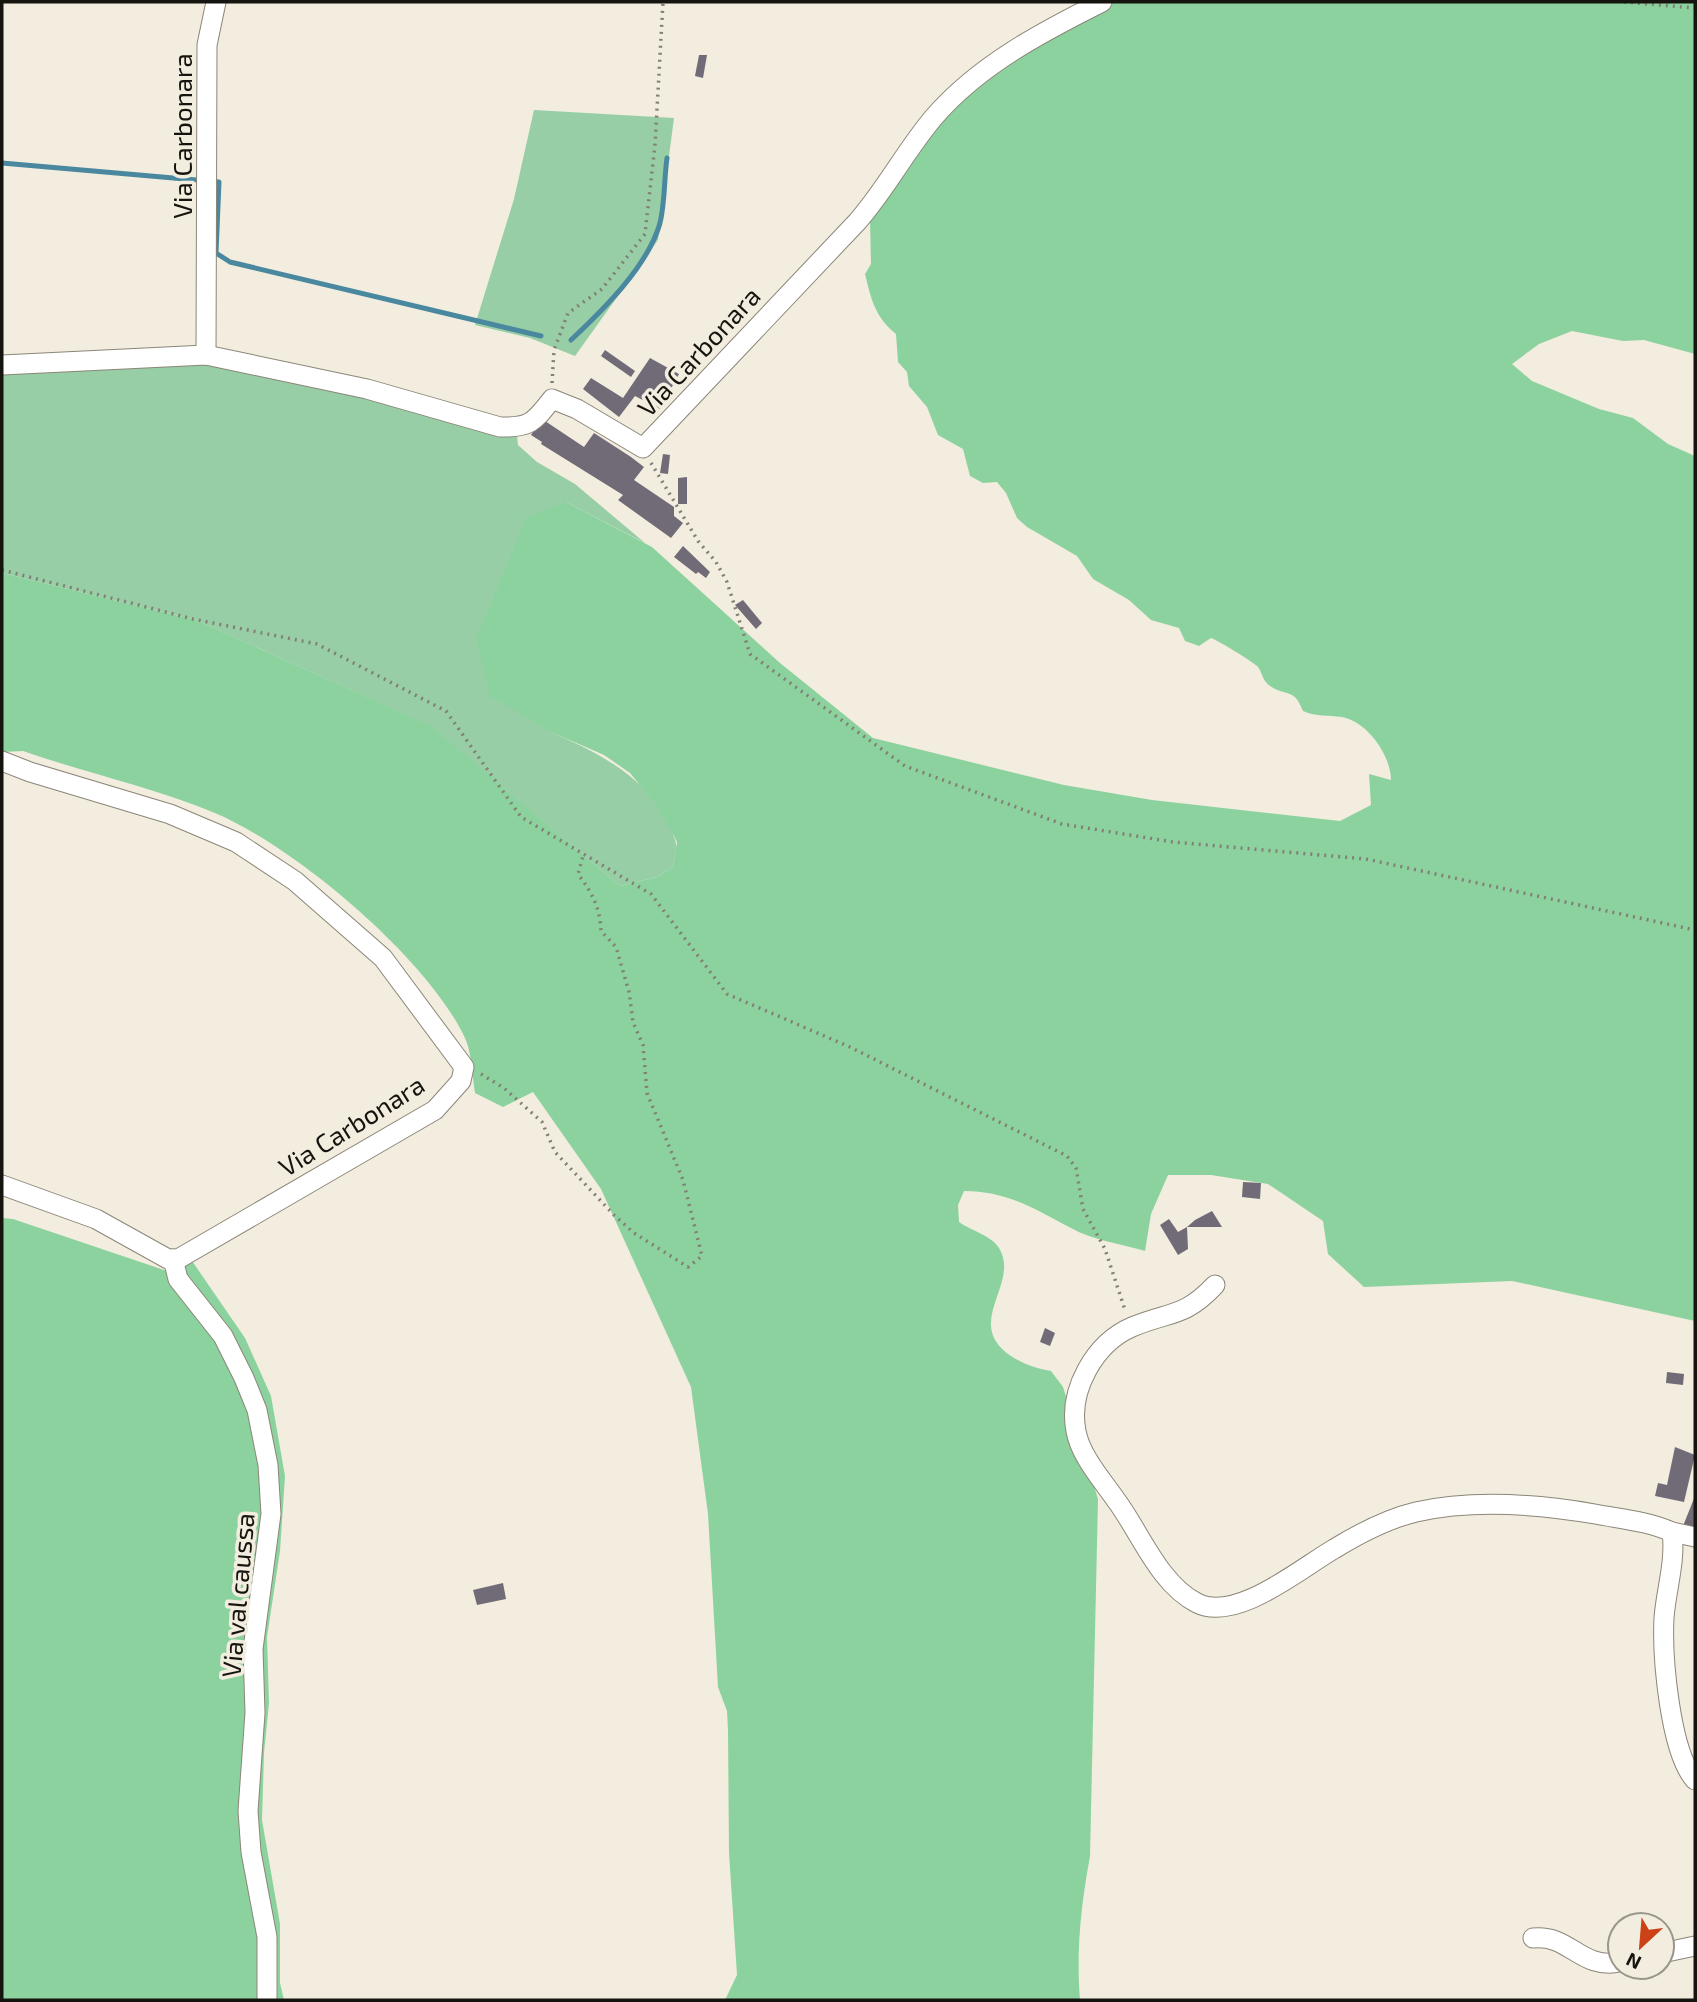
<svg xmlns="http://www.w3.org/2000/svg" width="1697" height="2002" font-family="'Exo 2',sans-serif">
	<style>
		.green { fill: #97cea6 }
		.forest { fill: #8cd29f }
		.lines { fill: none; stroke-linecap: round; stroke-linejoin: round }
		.stream { stroke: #49889f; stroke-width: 5 }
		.building { fill: #716b78 }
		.minor-casing { stroke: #8b8678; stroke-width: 21 }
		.path { stroke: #827f75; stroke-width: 3.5; stroke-dasharray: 2 5; stroke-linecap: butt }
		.minor { stroke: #fff; stroke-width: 19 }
		.labels { text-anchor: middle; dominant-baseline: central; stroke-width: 7; stroke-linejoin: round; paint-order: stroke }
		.street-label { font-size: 26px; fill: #16140f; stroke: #f2edde }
	</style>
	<rect width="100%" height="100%" fill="#f2edde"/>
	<!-- green -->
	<g class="green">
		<path d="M534 110 674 118 658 240 575 356 530 338 475 325 514 199Z"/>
		<path d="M168 357 516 427 518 445 537 462 575 484 645 543 566 502 551 732C603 755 656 781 675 840 678 847 674 859 673 867L657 877 620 886 430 726 196 620 2 573V364Z"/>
	</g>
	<!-- forest -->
	<g class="forest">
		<path d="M1101 2H1695V354L1644 340 1623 341 1572 331 1539 344 1512 364 1532 381 1599 409 1633 418 1668 444 1695 456V1321L1512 1281 1364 1287 1328 1254 1323 1221 1268 1184 1211 1175H1168L1151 1214 1145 1251C1122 1244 1092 1240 1071 1228 1035 1209 1007 1191 964 1191L958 1205 959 1222C970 1230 992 1236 999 1248 1021 1284 962 1323 1011 1356 1025 1365 1035 1368 1051 1371L1063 1387 1098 1499 1090 1856C1081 1905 1076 1951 1080 2000H725L737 1975 729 1853 728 1730 727 1711 718 1687 708 1514 691 1387 601 1189 533 1092 503 1107 475 1093C472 1075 472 1051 464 1036 426 957 295 847 215 813 152 787 86 773 23 751L2 752V573L196 620 431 726 620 886 657 877 673 867 677 842 658 807 630 773 604 755 551 732 490 696 476 639 527 517 566 502 652 547 780 663 873 738 1064 785 1152 800 1340 821 1371 805 1369 774 1391 780C1391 756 1368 722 1342 717 1328 715 1317 717 1303 711 1294 687 1286 697 1270 686 1262 680 1263 674 1258 667 1254 662 1217 640 1211 638L1199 646 1185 641 1179 628 1151 620 1129 600 1093 579 1077 556 1027 527 1017 518 1006 493 997 482 983 483 970 476 963 449 938 435 927 407 909 386 907 372 898 362 896 334C875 317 871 299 865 274L871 264 870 220 898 159 960 99Z"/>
		<path d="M2 1218 13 1219 167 1271 190 1258 245 1338 271 1396 285 1476 280 1551 267 1637 269 1703 264 1753 262 1820 280 1924V1983L284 2000H2Z"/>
	</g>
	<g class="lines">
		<!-- stream -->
		<g class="stream">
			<path d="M2 163 219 182 216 253 230 262 541 336"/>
			<path d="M571 340C603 310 648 266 660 223 665 203 664 179 667 158"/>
		</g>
	</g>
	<!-- building -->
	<g class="building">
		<path d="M699 55H707L703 78 695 76Z"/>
		<path d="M605 350 635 371 631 377 601 356Z"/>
		<path d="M650 358 679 374 660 409 635 396 619 417 583 389 591 378 623 398Z"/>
		<path d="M542 419 584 447 594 433 631 457 644 467 634 480 674 507V516L683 523 671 538 618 500 623 495 541 444 542 442 531 435Z"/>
		<path d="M663 454 670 455 668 474 660 473Z"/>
		<path d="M687 477V504H678V478Z"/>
		<path d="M683 546 710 572 706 578 698 572 696 574 674 557Z"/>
		<path d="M743 600 762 623 756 629 735 605Z"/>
		<path d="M1243 1182 1261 1183 1260 1199 1242 1197Z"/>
		<path d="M1212 1211 1222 1227H1187L1195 1220Z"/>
		<path d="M1169 1219 1178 1232 1187 1227 1188 1249 1178 1255 1160 1225Z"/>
		<path d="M1045 1328 1055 1333 1050 1346 1040 1342Z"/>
		<path d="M1667 1372 1684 1374 1683 1385 1666 1383Z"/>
		<path d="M1675 1447 1695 1455 1684 1502 1655 1496 1658 1483 1667 1485Z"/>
		<path d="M1695 1496V1530L1683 1526Z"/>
		<path d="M503 1583 506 1599 477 1605 473 1590Z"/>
	</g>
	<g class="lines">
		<defs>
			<g id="minor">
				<path d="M206 355 207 45 216 2"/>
				<path d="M2 365 206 355 367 389 500 427C530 428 534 422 552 399L577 409 643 448 857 222C886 189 906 150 934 117 979 65 1042 32 1102 2"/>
				<path d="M2 761 30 772 170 814 236 842 295 881 383 958 464 1067 461 1081 435 1110 178 1259H168L96 1219 2 1185"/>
				<path d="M173 1259 178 1279 223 1336 244 1378 257 1410 268 1465 271 1514 253 1649 255 1713 248 1811 251 1852 267 1937V2000"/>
				<path d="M1215 1285C1184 1318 1170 1311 1132 1327 1095 1343 1068 1390 1076 1431 1080 1455 1102 1480 1116 1500 1140 1532 1159 1584 1197 1603 1236 1623 1301 1568 1334 1549 1360 1533 1387 1519 1416 1512 1474 1499 1537 1504 1595 1514 1621 1519 1647 1521 1672 1532 1676 1561 1666 1590 1664 1618 1662 1657 1670 1752 1695 1780"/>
				<path d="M1672 1532 1695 1537"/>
				<path d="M1533 1938C1570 1934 1580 1970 1620 1962"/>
				<path d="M1662 1953 1695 1946"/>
			</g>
		</defs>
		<!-- minor casing -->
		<use href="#minor" class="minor-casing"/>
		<!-- path -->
		<g class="path">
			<path d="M1624 2 1695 8"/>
			<path d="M552 383 554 350 568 313 602 289 645 234 655 145 663 2"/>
			<path d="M651 463 698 541 716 562 727 582 750 654 905 766 1062 824 1173 842 1366 859 1695 930"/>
			<path d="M2 570 193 619 317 644 446 711 521 817 651 894 727 994 850 1047 1067 1156 1076 1168 1083 1209 1105 1249 1125 1310"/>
			<path d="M481 1074 504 1088 542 1122 555 1152 614 1215 634 1233 688 1267 702 1256 683 1180 647 1093 643 1045 633 1022 629 992 616 947 601 931C600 907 592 893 578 874L583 856"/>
		</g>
		<!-- minor -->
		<use href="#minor" class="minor"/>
	</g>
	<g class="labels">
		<!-- street labels -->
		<g class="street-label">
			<text transform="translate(181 136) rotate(-90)">Via Carbonara</text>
			<text transform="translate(698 351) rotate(-47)">Via Carbonara</text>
			<text transform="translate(351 1125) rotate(-32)">Via Carbonara</text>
			<text transform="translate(237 1595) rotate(-85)">Via val caussa</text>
		</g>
	</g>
	<!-- border -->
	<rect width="1697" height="2002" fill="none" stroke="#16140f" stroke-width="7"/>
	<!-- north arrow -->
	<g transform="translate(1641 1946) rotate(206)"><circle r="33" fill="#f2edde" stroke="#9a968b" stroke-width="2"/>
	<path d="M0-5L12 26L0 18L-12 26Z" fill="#ca4215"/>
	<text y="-10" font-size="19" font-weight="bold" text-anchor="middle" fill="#16140f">N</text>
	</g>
</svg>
